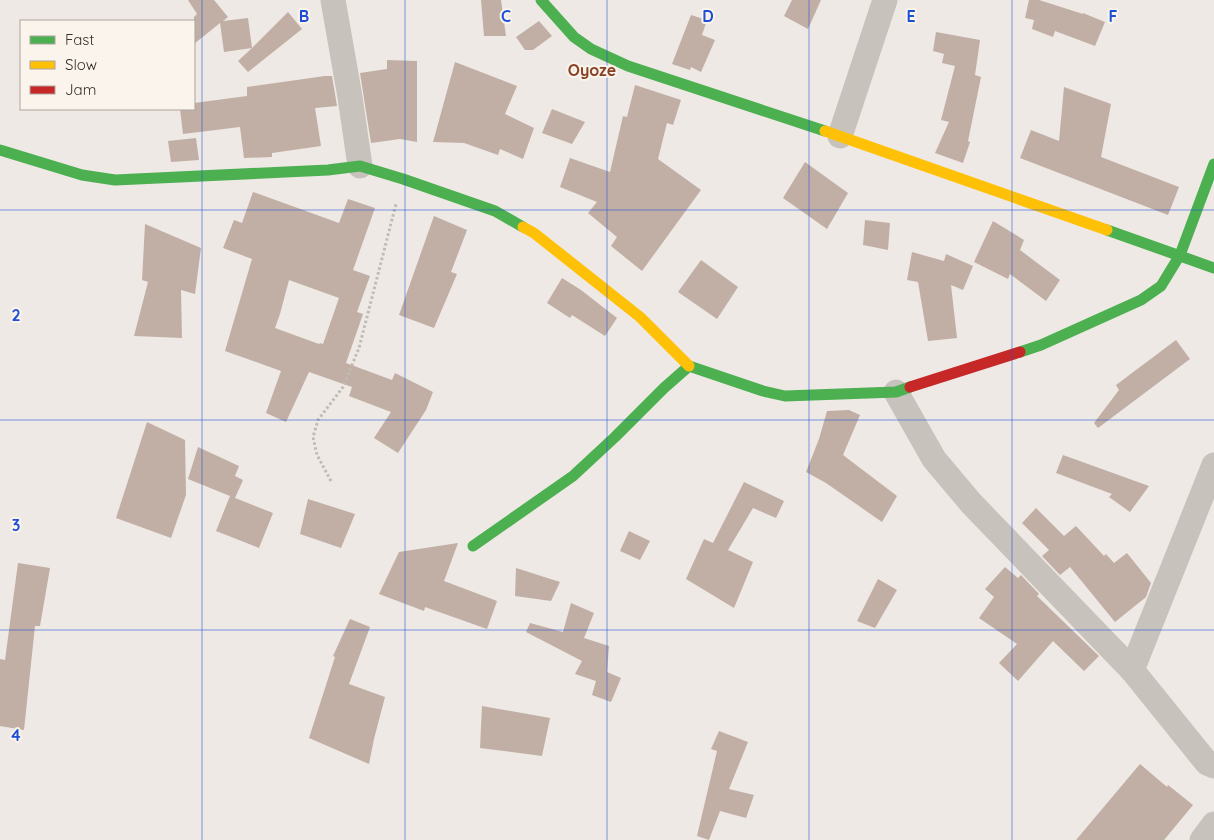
<svg xmlns="http://www.w3.org/2000/svg" width="1214" height="840" font-family="Quicksand,sans-serif">
	<style>
		.building { fill: #c1afa5; fill-rule: evenodd }
		.lines { fill: none; stroke-linecap: round; stroke-linejoin: round }
		.path { stroke: #c0bab5; stroke-width: 3; stroke-dasharray: 2.5 2.5; stroke-linecap: butt }
		.street { stroke: #c7c2bc; stroke-width: 25 }
		.fast { stroke: #4caf50; stroke-width: 11 }
		.slow { stroke: #ffc107; stroke-width: 11 }
		.jam { stroke: #c62828; stroke-width: 11 }
		.grid { fill: none; stroke: #1d4ed8; stroke-width: 1; stroke-opacity: 0.55 }
		.labels { text-anchor: middle; dominant-baseline: central; stroke-width: 4; stroke-linejoin: round; paint-order: stroke }
		.quarter-label { font-size: 16px; font-weight: bold; fill: #884023; stroke: #faf4ec }
		.grid-label { font-size: 16px; text-anchor: middle; font-weight: bold; fill: #1d4ed8; stroke: #faf4ec; stroke-width: 4; stroke-linejoin: round; paint-order: stroke }
	</style>
	<rect width="100%" height="100%" fill="#eee9e4"/>
	<!-- building -->
	<g class="building">
		<path d="M188 0H214L228 17 223 21 248 18 252 48 288 12 302 29 248 72 238 61 252 48 224 52 220 23 194 44V17L197 14Z"/>
		<path d="M481 0H501L506 36H484Z"/>
		<path d="M792 0H821L808 29 784 16Z"/>
		<path d="M1029 0H1039L1083 14V13L1105 22 1095 46 1055 31 1053 37 1032 29 1034 20 1025 18Z"/>
		<path d="M691 15 707 20 702 35 715 40 701 72 691 67 690 70 672 64Z"/>
		<path d="M539 21 552 36 533 50H525L516 37Z"/>
		<path d="M936 32 980 40 975 75 981 77 968 141 970 142 963 163 935 153 949 122 941 120 955 66 942 63 944 54 933 51Z"/>
		<path d="M387 60 417 61V142L400 139 371 143 360 73 387 69Z"/>
		<path d="M455 62 517 86 505 114 534 128 523 159 500 149 498 155 464 143 433 142Z"/>
		<path d="M325 76H332L337 106 315 108 321 146 272 153V157L244 158 240 127 183 134 180 109H194V103L247 96V87Z"/>
		<path d="M635 85 681 100 673 125 667 123 658 159 701 190 642 271 611 246 617 237 588 213 597 202 560 187 570 158 610 172 623 116 627 117Z"/>
		<path d="M1064 87 1111 104 1101 157 1179 187 1168 215 1020 158 1031 130 1059 141Z"/>
		<path d="M552 109 585 122 572 144 542 133Z"/>
		<path d="M196 138 199 160 171 162 168 141Z"/>
		<path d="M805 162 848 193 827 229 783 198Z"/>
		<path d="M253 192 339 223 348 199 375 208 353 270 370 276 357 312 363 314 346 363 392 380 395 373 433 392 426 410 398 453 374 438 391 412 349 396 352 387 309 372 286 422 266 413 281 371 225 351 252 259 223 248 234 220 242 223ZM289 280 339 298 323 344 320 343 319 344 275 328 280 314Z"/>
		<path d="M434 216 467 230 451 272 457 274 434 328 399 315Z"/>
		<path d="M865 220 890 223 888 250 863 245Z"/>
		<path d="M993 221 1024 240 1020 250 1060 280 1046 301 1010 274 1008 279 974 262Z"/>
		<path d="M145 224 201 248 195 294 181 290 182 338 134 336 148 282 142 280Z"/>
		<path d="M912 252 944 261 946 254 973 266 963 290 951 285 957 338 928 341 918 282 907 280Z"/>
		<path d="M701 260 738 287 717 319 678 292Z"/>
		<path d="M562 278 581 290 617 318 605 336 572 315 570 318 547 303Z"/>
		<path d="M1176 340 1190 359 1098 428 1094 423 1119 390 1116 385Z"/>
		<path d="M849 410 860 415 843 455 897 496 882 522 826 483 806 472 819 439 827 411Z"/>
		<path d="M147 422 185 440 186 495 171 538 116 518Z"/>
		<path d="M198 447 239 466 235 476 243 480 235 498 273 513 259 548 216 531 230 496 188 479Z"/>
		<path d="M1063 455 1149 486 1130 512 1109 497 1112 494 1056 473Z"/>
		<path d="M744 482 784 501 776 518 753 508 728 550 753 562 734 608 686 579 704 539 713 543Z"/>
		<path d="M308 499 355 514 341 548 300 534Z"/>
		<path d="M1036 508 1064 536 1076 526 1104 556 1106 554 1114 563 1127 553 1151 583 1146 597 1115 622 1070 567 1060 575 1042 556 1049 550 1022 523Z"/>
		<path d="M629 531 650 541 640 560 620 551Z"/>
		<path d="M458 543 444 581 497 601 487 629 425 607 424 611 379 594 399 552Z"/>
		<path d="M18 563 50 568 40 626H35L24 730 0 726V659L5 660Z"/>
		<path d="M1005 567 1018 578 1021 575 1039 594 1037 596 1099 656 1084 671 1053 641 1018 681 999 663 1017 644 979 618 994 597 985 589Z"/>
		<path d="M516 568 560 582 551 601 515 596Z"/>
		<path d="M878 579 897 590 875 628 857 621Z"/>
		<path d="M571 603 594 613 584 638 609 646 607 672 621 678 611 702 592 695 596 681 575 674 582 661 526 632 530 623 563 632Z"/>
		<path d="M350 619 370 627 349 684 385 697 374 739 369 764 309 738 335 657 333 656Z"/>
		<path d="M482 706 550 718 542 756 480 748Z"/>
		<path d="M719 731 748 742 729 789 754 795 746 818 720 811 709 840 697 836 717 751 711 749Z"/>
		<path d="M1140 764 1167 787 1168 785 1193 805 1164 840H1076Z"/>
	</g>
	<g class="lines">
		<!-- path -->
		<path class="path" d="M331 481 317 455 313 437 318 420 343 387 359 348 396 204"/>
		<!-- street -->
		<g class="street">
			<path d="M333 0 350 97 360 166"/>
			<path d="M840 136 885 0"/>
			<path d="M896 392 934 459 971 503 1132 670 1207 763 1214 766"/>
			<path d="M1132 670 1214 465"/>
			<path d="M1202 840 1214 824"/>
		</g>
		<!-- fast -->
		<g class="fast">
			<path d="M541 0 574 37 591 49 628 66 825 131"/>
			<path d="M0 150 82 175 115 180 328 170 360 166 403 179 495 211 523 227"/>
			<path d="M1107 230 1214 268"/>
			<path d="M1020 352 1041 345 1141 300 1161 286 1180 255 1214 164"/>
			<path d="M473 546 573 476 615 437 664 388 689 366 763 391 785 396 896 392 910 387"/>
		</g>
		<!-- slow -->
		<g class="slow">
			<path d="M825 131 1107 230"/>
			<path d="M523 227 534 233 640 317 689 366"/>
		</g>
		<!-- jam -->
		<path class="jam" d="M910 387 1020 352"/>
	</g>
	<!-- grid -->
	<path class="grid" d="M202 0V840M405 0V840M607 0V840M809 0V840M1012 0V840M0 210H1214M0 420H1214M0 630H1214"/>
	<g class="labels">
		<!-- quarter labels -->
		<g class="quarter-label">
			<text x="592" y="70">Oyoze</text>
		</g>
	</g>
	<g class="grid-label">
		<text x="304" y="22">B</text>
		<text x="506" y="22">C</text>
		<text x="708" y="22">D</text>
		<text x="911" y="22">E</text>
		<text x="1113" y="22">F</text>
		<text x="16" y="321">2</text>
		<text x="16" y="531">3</text>
		<text x="16" y="741">4</text>
	</g>
	<!-- legend -->
	<rect x="20" y="20" width="175" height="90" fill="#faf4ec" stroke="#ada59e"/>
	<rect x="30" y="36" width="25" height="8" fill="#4caf50" stroke="#ada59e"/>
	<text x="65" y="45" font-size="15" fill="#392f2a">Fast</text>
	<rect x="30" y="61" width="25" height="8" fill="#ffc107" stroke="#ada59e"/>
	<text x="65" y="70" font-size="15" fill="#392f2a">Slow</text>
	<rect x="30" y="86" width="25" height="8" fill="#c62828" stroke="#ada59e"/>
	<text x="65" y="95" font-size="15" fill="#392f2a">Jam</text>
</svg>
